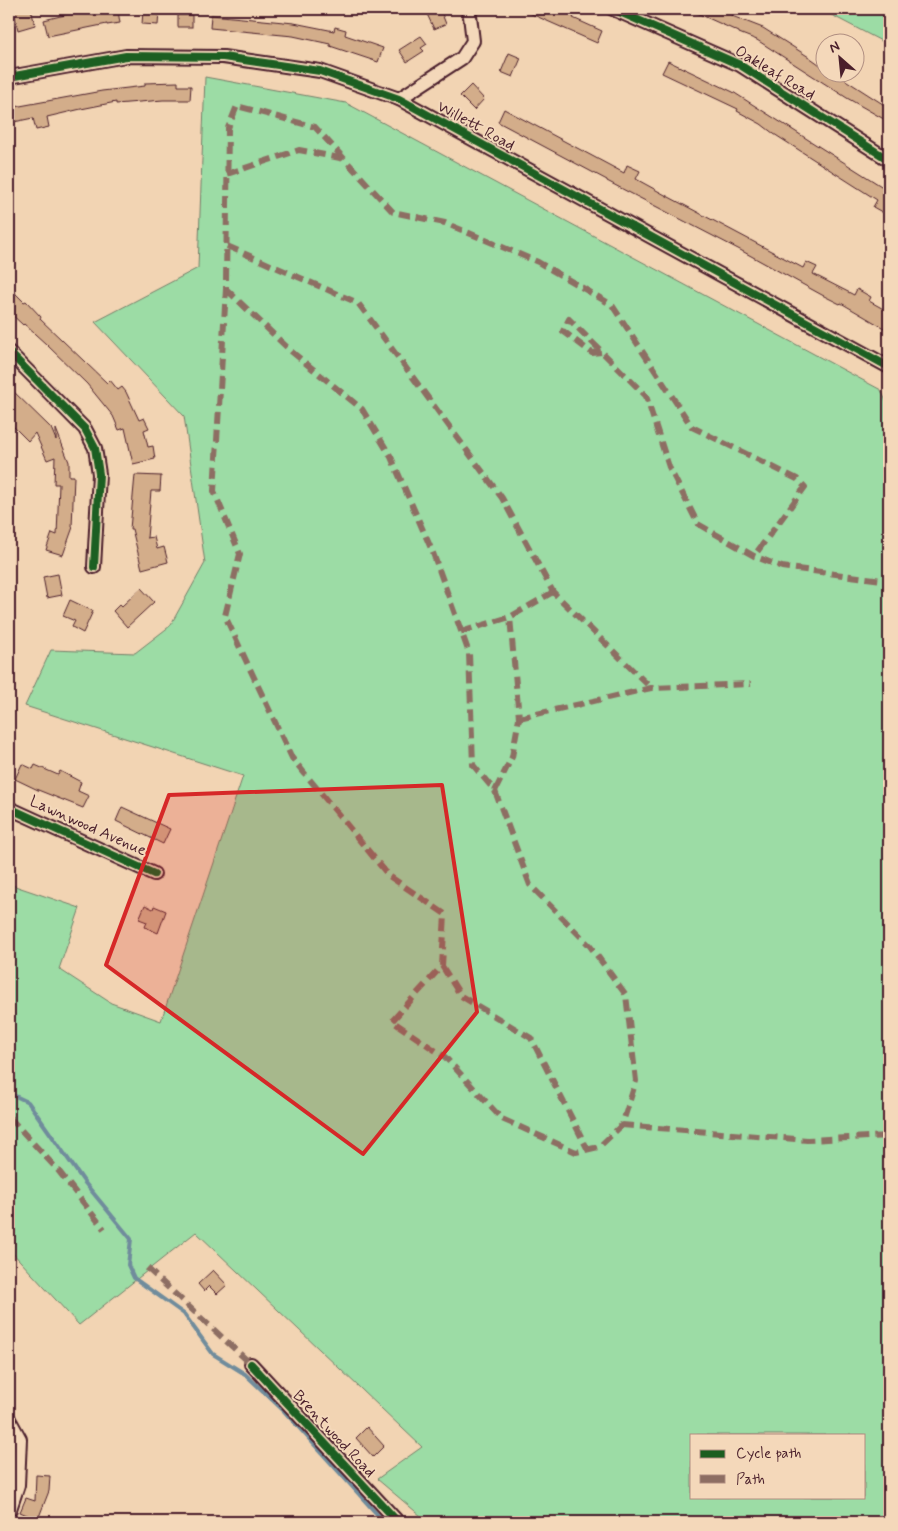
<svg xmlns="http://www.w3.org/2000/svg" width="898" height="1531" font-family="Mynerve,sans-serif">
	<style>
		.green { fill: #9cdca5; stroke: #737e68; fill-rule: evenodd }
		.lines { fill: none; stroke-linecap: round; stroke-linejoin: round }
		.stream { stroke: #6f8c9c; stroke-width: 4 }
		.building { fill: #d3ad8a; stroke: #4a1f2b }
		.minor-casing { stroke: #4a1f2b; stroke-width: 16 }
		.minor { stroke: #f4d8ba; stroke-width: 12 }
		.quiet { stroke: #8d6e63; stroke-width: 6; stroke-dasharray: 12 6; stroke-linecap: butt }
		.cycleway-casing { stroke: #f4d8ba; stroke-width: 11 }
		.cycleway { stroke: #1b5e20; stroke-width: 8 }
		.marked { fill: #d62828; fill-opacity: 0.2; stroke: #d62828; stroke-width: 4; stroke-linejoin: round }
		.labels { text-anchor: middle; dominant-baseline: central; stroke-width: 4; stroke-linejoin: round; paint-order: stroke }
		.street-label { font-size: 16px; fill: #4a1f2b; stroke: #f4d8ba }
	</style>
	<rect width="100%" height="100%" fill="#f2d4b3"/>
	<filter id="ink" filterUnits="userSpaceOnUse"><feTurbulence type="fractalNoise" baseFrequency=".02" numOctaves="2"/><feDisplacementMap in="SourceGraphic" scale="10" xChannelSelector="R" yChannelSelector="G"/><feConvolveMatrix kernelMatrix="1 2 1 2 8 2 1 2 1" color-interpolation-filters="sRGB"/></filter>
	<g filter="url(#ink)">
		<!-- green -->
		<g class="green">
			<path d="M820 9H889V45Z"/>
			<path d="M205 77 346 103 881 390 889 408V1522H428L377 1479 422 1447 196 1232 79 1325 9 1249V884L80 908 59 969 111 1003 161 1021 243 776 25 706 51 650 135 653 170 626 205 563 184 416 95 322 198 268ZM692 1435H864V1497H692Z"/>
		</g>
		<g class="lines">
			<!-- stream -->
			<path class="stream" d="M9 1093 28 1102 85 1183 131 1239 128 1265 134 1278 184 1314 213 1354 245 1374 283 1410 384 1522"/>
		</g>
		<!-- building -->
		<g class="building">
			<path d="M13 9H31L35 25 18 30Z"/>
			<path d="M72 9H90L91 15 118 11 120 23 107 25V24L48 36 44 20 73 13Z"/>
			<path d="M440 9 446 24 434 29 427 14Z"/>
			<path d="M520 9H562L575 14 573 18 602 31 597 43Z"/>
			<path d="M688 9H719L733 15 732 16 763 28 809 57 826 69V72H833L889 108V122L847 98 757 40 739 33V32Z"/>
			<path d="M143 11 159 12 158 25 142 24Z"/>
			<rect x="178" y="15" width="14" height="12"/>
			<path d="M211 15 294 23 334 31 335 27 346 30 345 35 383 48 378 62 330 46V44L293 36 210 28Z"/>
			<path d="M421 36 427 44 421 48 424 51 407 62 399 50Z"/>
			<path d="M509 53 521 58 513 77 501 72Z"/>
			<path d="M668 61 733 92 889 191V216L873 207 877 200 774 134 761 124 737 111 738 109 662 73Z"/>
			<path d="M178 82V86H191L190 100H163L116 104V102L81 109 47 117 49 127 36 130 33 118 9 123V108L102 91 145 86V83Z"/>
			<path d="M471 85 484 99 474 110 460 96Z"/>
			<path d="M504 109 624 173 627 165 640 171 636 179 667 196 803 268 806 262 817 267 813 274 854 295 857 289 871 297 869 301 889 312V331L841 303 840 304 822 295 742 251 607 181V180L498 122Z"/>
			<path d="M9 287 24 302 26 301 41 317 40 319 107 383 110 380 118 390 122 387 126 392 139 420 144 418 149 428 144 430 148 447 153 446 155 459 133 464 125 428 119 430 113 416 87 384 46 344 24 324 23 325 9 312Z"/>
			<path d="M9 387 51 428 56 440V429L69 462V476H74L72 527H73L63 555 46 550 52 533 57 535 59 484H54L55 457 47 460 35 433 28 441 9 422Z"/>
			<path d="M135 475 161 476 160 491H151L147 538 154 537 157 549 164 547 168 562 142 569 132 529H130Z"/>
			<path d="M58 574 62 595 47 598 43 577Z"/>
			<path d="M141 588 154 602 127 627 113 611 120 604 122 606Z"/>
			<path d="M70 600 93 611 83 633 72 627 75 621 63 616Z"/>
			<path d="M22 764 33 769 35 765 58 775 60 771 81 782 78 791 89 796 83 808 38 790 15 779Z"/>
			<path d="M122 807 170 829 163 844 116 821Z"/>
			<path d="M145 905 153 909 154 906 166 911 158 933 145 927 147 922 139 919Z"/>
			<path d="M213 1270 227 1285 217 1294 209 1286 204 1291 198 1284Z"/>
			<path d="M367 1427 384 1446 373 1457 356 1438Z"/>
			<path d="M36 1475 50 1476 49 1491 37 1522H34V1518L20 1512 26 1498 35 1501Z"/>
		</g>
		<g class="lines">
			<defs>
				<g id="minor">
					<path d="M613 9 740 65 889 160"/>
					<path d="M9 77 126 56 223 57 320 71 399 99 889 367"/>
					<path d="M399 99 462 58 473 41 470 16 467 9"/>
					<path d="M9 352 85 429 95 448 99 474 94 567"/>
					<path d="M9 808 154 874"/>
					<path d="M251 1364 398 1522"/>
					<path d="M9 1419 20 1439 18 1485 9 1512"/>
				</g>
			</defs>
			<!-- minor casing -->
			<use href="#minor" class="minor-casing"/>
			<!-- minor -->
			<use href="#minor" class="minor"/>
			<!-- quiet -->
			<g class="quiet">
				<path d="M227 174 299 150 345 159"/>
				<path d="M227 246 358 303 502 498 553 592 651 688"/>
				<path d="M226 289 292 352 362 409 391 457 433 553 469 653 473 765 495 791 530 885 590 946 626 995 636 1081 622 1125 599 1147 576 1152 502 1119 445 1057 392 1021 442 966 445 914 389 876 292 758 225 616 240 554 214 491 226 289V281L228 128 237 106 315 127 393 212 445 223 538 262 612 305 692 427 797 479 805 487 754 556"/>
				<path d="M601 352 592 353 563 331 569 319 646 396 669 467 698 524 754 556 782 567 889 581"/>
				<path d="M461 632 510 617 553 592"/>
				<path d="M519 718 651 688 751 684"/>
				<path d="M495 791 512 757 519 718 510 617"/>
				<path d="M442 966 461 996 531 1038 588 1150"/>
				<path d="M9 1117 57 1169 104 1229"/>
				<path d="M622 1125 807 1140 889 1136"/>
				<path d="M147 1268 251 1364"/>
			</g>
			<defs>
				<g id="cycleway">
					<path d="M613 9 740 65 889 160"/>
					<path d="M9 77 126 56 223 57 320 71 399 99 889 367"/>
					<path d="M9 352 85 429 95 448 99 474 94 567"/>
					<path d="M9 808 154 874"/>
					<path d="M251 1364 398 1522"/>
				</g>
			</defs>
			<!-- cycleway casing -->
			<use href="#cycleway" class="cycleway-casing"/>
			<!-- cycleway -->
			<use href="#cycleway" class="cycleway"/>
		</g>
	</g>
	<!-- marked area -->
	<path class="marked" d="M442 785 477 1012 363 1154 106 965 169 795Z"/>
	<g class="labels">
		<!-- street labels -->
		<g class="street-label">
			<text transform="translate(775 73) rotate(31)">Oakleaf Road</text>
			<text transform="translate(476 126) rotate(29)">Willett Road</text>
			<text transform="translate(88 826) rotate(24)">Lawnwood Avenue</text>
			<text transform="translate(334 1434) rotate(47)">Brentwood Road</text>
		</g>
	</g>
	<!-- margin -->
	<rect width="898" height="1531" fill="none" stroke="#f4d8ba" stroke-width="30"/>
	<rect x="15" y="15" width="868" height="1501" fill="none" stroke="#4a1f2b" stroke-width="2" filter="url(#ink)"/>
	<!-- legend -->
	<rect x="690" y="1434" width="175" height="65" fill="#f4d8ba" stroke="#b08e81"/>
	<rect x="700" y="1450" width="25" height="8" fill="#1b5e20" stroke="#b08e81"/>
	<text x="736" y="1458" font-size="15" fill="#4a1f2b">Cycle path</text>
	<rect x="700" y="1475" width="25" height="8" fill="#8d6e63" stroke="#b08e81"/>
	<text x="736" y="1484" font-size="15" fill="#4a1f2b">Path</text>
	<!-- north arrow -->
	<g transform="translate(840 58) rotate(333)"><circle r="24" fill="#f4d8ba" stroke="#b08e81"/>
	<path d="M0-4L9 19L0 12L-9 19Z" fill="#4a1f2b"/>
	<text y="-8" font-size="14" font-weight="bold" text-anchor="middle" fill="#4a1f2b">N</text>
	</g>
</svg>
